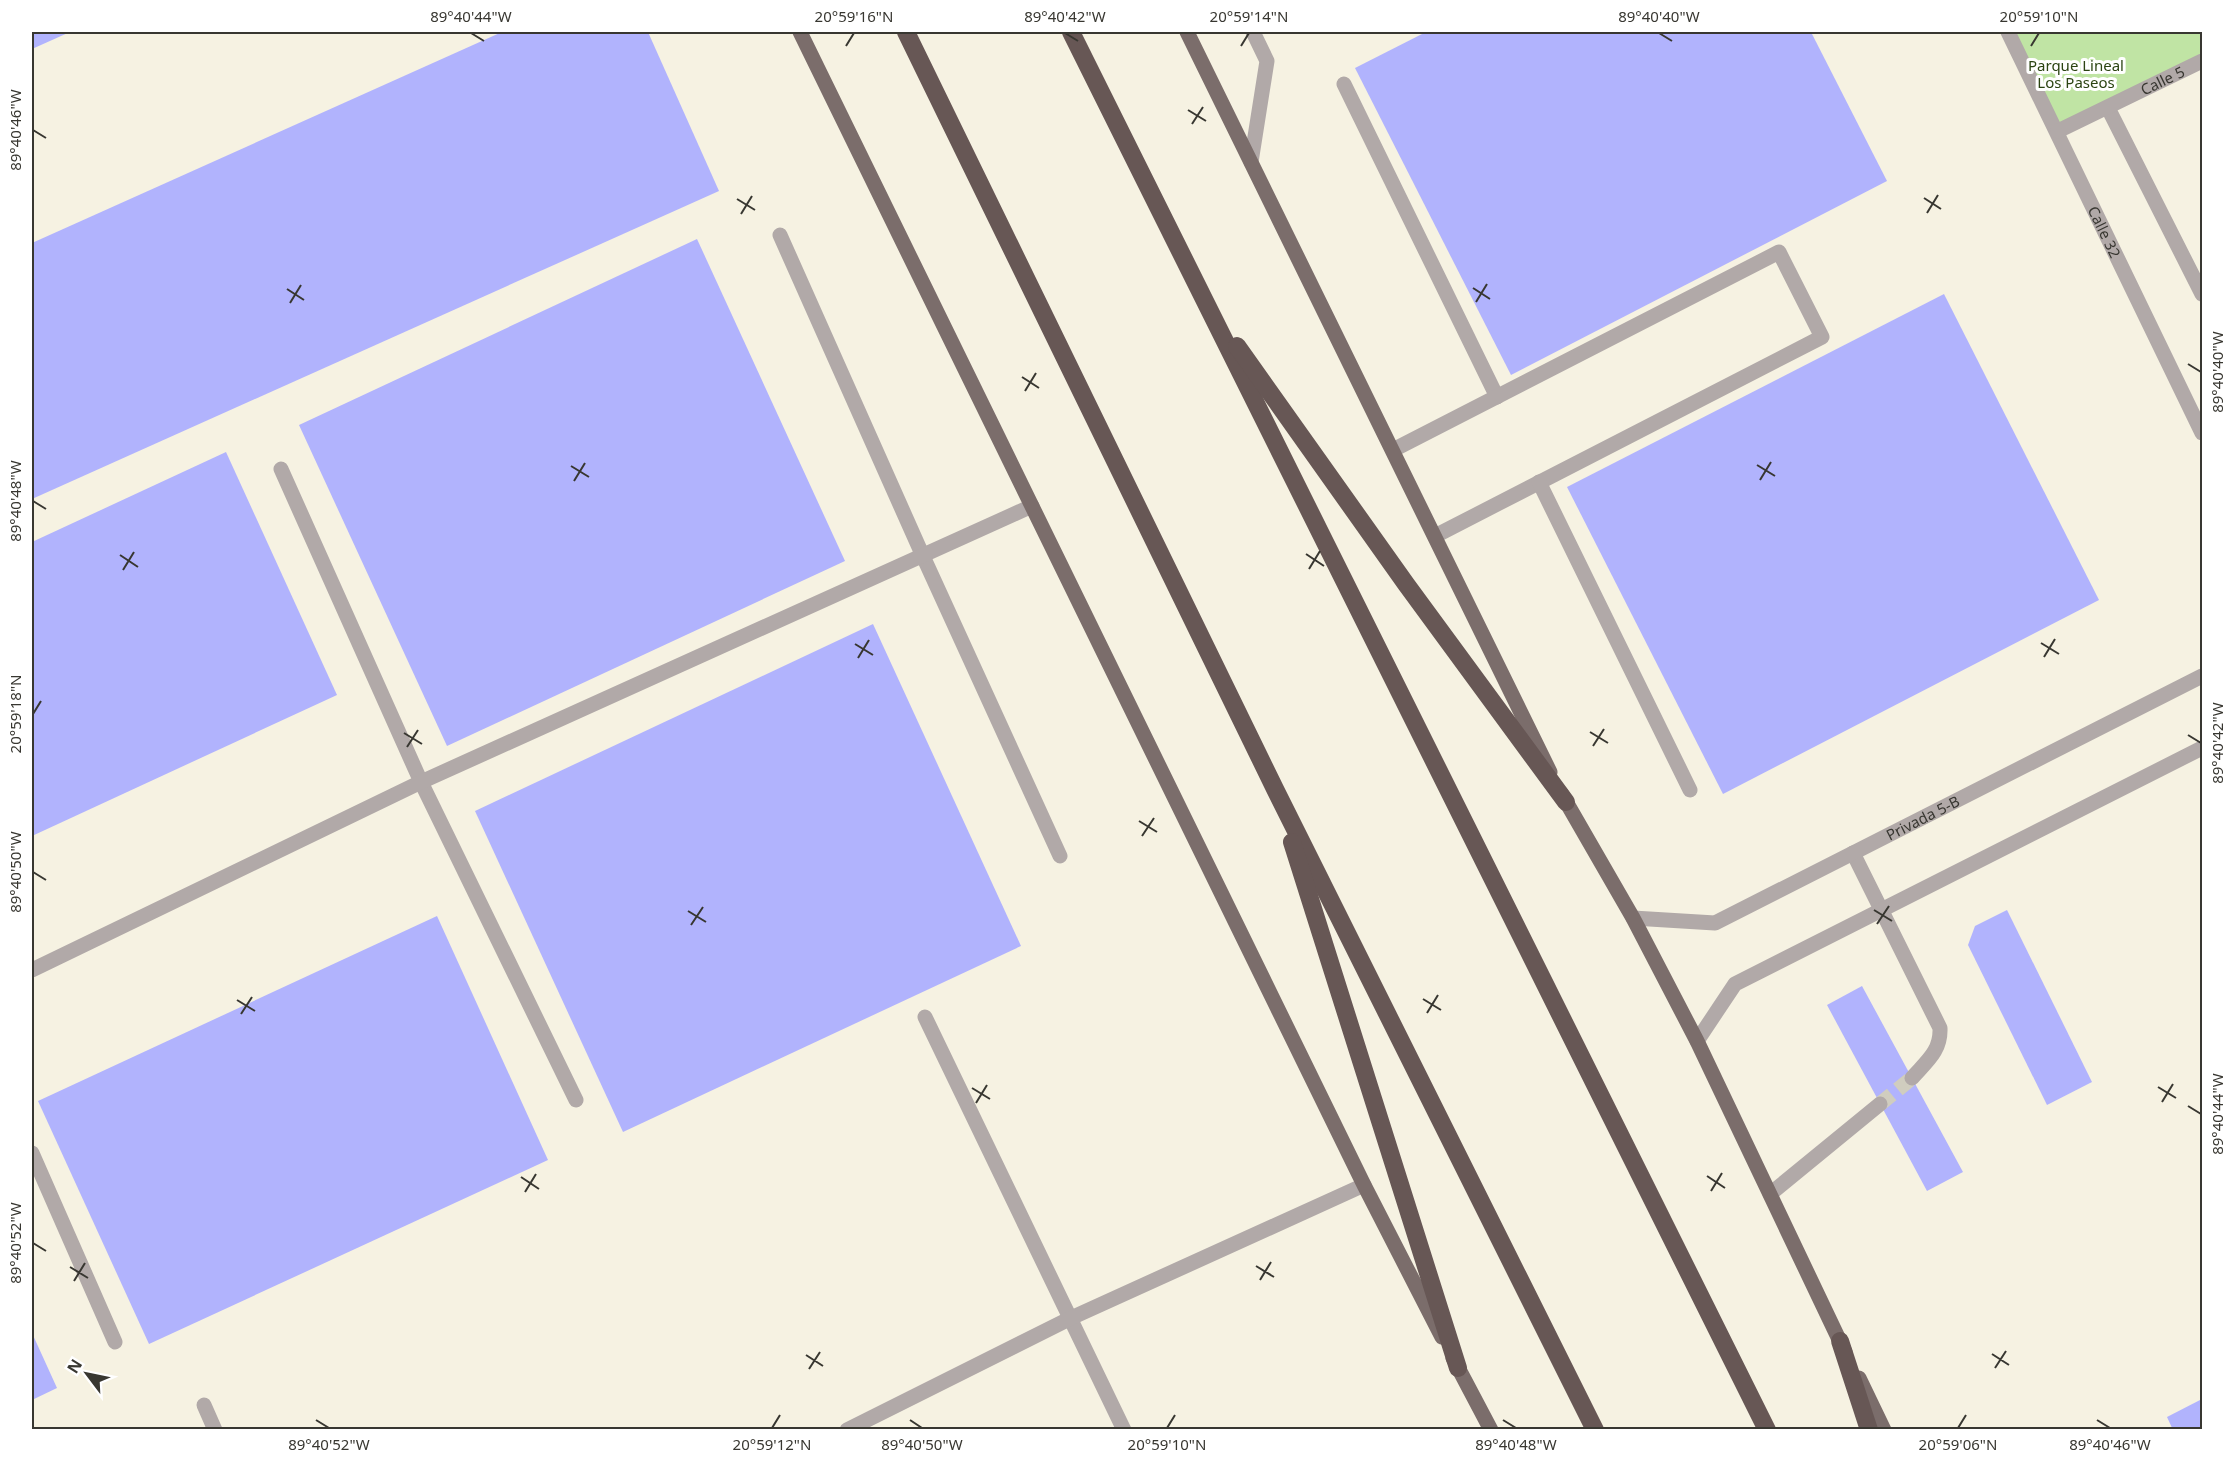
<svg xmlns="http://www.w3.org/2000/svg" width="2234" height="1461" font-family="'Noto Sans',sans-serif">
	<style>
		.green { fill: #c0e4a4 }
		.building { fill: #b1b3fd }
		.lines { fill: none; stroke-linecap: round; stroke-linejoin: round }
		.minor-tunnel { stroke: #d0cdbf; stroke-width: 15; stroke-dasharray: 15 8; stroke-linecap: butt }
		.minor { stroke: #b1a9a8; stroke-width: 15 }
		.major { stroke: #7b6d6b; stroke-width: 15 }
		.highway { stroke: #675755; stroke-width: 18 }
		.ticks { fill: none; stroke: #383731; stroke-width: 2 }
		.labels { text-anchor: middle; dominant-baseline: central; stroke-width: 6; stroke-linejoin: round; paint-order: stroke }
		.park-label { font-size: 15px; fill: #2b4412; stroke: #fff }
		.street-label { font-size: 15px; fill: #383731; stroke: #fff }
		.neatline { fill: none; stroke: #383731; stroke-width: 2 }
		.ticks-label { font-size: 15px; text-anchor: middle; fill: #383731 }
	</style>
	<rect width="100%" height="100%" fill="#f6f2e2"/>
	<!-- green -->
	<path class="green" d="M2008 32H2202V53L2058 131Z"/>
	<!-- building -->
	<g class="building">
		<path d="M32 32H70L32 49Z"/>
		<path d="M502 32H648L719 191 32 499V243Z"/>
		<path d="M1426 32H1811L1887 181 1511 375 1355 68Z"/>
		<path d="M697 239 845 561 447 746 299 425Z"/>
		<path d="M1944 294 2099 600 1723 794 1567 487Z"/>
		<path d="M226 452 337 695 32 836V542Z"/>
		<path d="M873 624 1021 946 623 1132 475 811Z"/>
		<path d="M2007 910 2092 1082 2047 1105 1968 945 1975 926Z"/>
		<path d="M437 916 548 1160 149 1344 38 1101Z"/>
		<path d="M1862 986 1963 1172 1927 1191 1827 1005Z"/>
		<path d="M32 1333 57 1388 32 1400Z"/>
		<path d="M2202 1399V1430H2173L2167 1417Z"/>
	</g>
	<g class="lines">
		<!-- minor-tunnel -->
		<path class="minor-tunnel" d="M1880 1104 1912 1078"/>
		<!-- minor -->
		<g class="minor">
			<path id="s1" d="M2008 32 2202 433"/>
			<path d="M1344 84 1497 397"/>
			<path d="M2108 108 2202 294"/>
			<path id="s2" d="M2058 131 2202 61"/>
			<path d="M1251 162 1267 61 1253 32"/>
			<path d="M780 235 922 554 1060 856"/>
			<path d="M1393 450 1779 252 1822 337 1435 536"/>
			<path d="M281 469 421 782 576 1100"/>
			<path d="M1539 482 1690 790"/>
			<path d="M1853 853 1940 1028C1941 1051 1927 1061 1912 1078"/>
			<path id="s3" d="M1633 918 1715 923 2202 676"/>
			<path d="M32 970 421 782 1032 506"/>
			<path d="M925 1017 1124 1430"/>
			<path d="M1697 1041 1735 984 2202 748"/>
			<path d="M32 1153 115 1342"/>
			<path d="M1770 1194 1880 1104"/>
			<path d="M204 1405 215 1430"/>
			<path d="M847 1430 1071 1318 1364 1185"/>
		</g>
		<!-- major -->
		<g class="major">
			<path d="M800 32 1364 1185 1442 1337"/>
			<path d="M1187 32 1550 772"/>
			<path d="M1561 793 1633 918 1697 1041 1845 1352"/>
			<path d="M1453 1358 1491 1430"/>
			<path d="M1859 1378 1884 1430"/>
		</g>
		<!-- highway -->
		<g class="highway">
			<path d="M906 32 1275 789 1595 1430"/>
			<path d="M1071 32 1767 1430"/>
			<path d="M1237 346 1406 584 1566 802"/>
			<path d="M1292 842 1458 1368"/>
			<path d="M1840 1341 1869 1430"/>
		</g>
	</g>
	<!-- ticks -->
	<path class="ticks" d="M471 33 484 41M1065 33 1078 41M1659 33 1672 41M846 46 854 33M1241 46 1249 33M2031 46 2039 33M1188 110 1206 121M1192 124 1203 107M33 130 46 138M1924 198 1941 209M737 199 755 210M1927 213 1938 195M741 214 752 196M1473 288 1490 299M287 289 304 300M1476 302 1487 284M290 303 301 285M2188 364 2201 372M1022 377 1039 388M1025 391 1036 373M1757 465 1775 476M571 466 589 477M1760 480 1771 462M574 481 585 463M33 501 46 509M1306 554 1324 566M120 555 138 567M1309 569 1320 551M123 570 134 552M2041 643 2059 654M855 644 873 655M2044 657 2055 639M858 658 869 640M33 714 41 701M1590 732 1608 743M404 733 422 744M2188 735 2201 743M1593 746 1604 729M407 747 418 730M1139 821 1157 832M1142 836 1154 818M33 872 46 880M1874 910 1892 921M688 911 706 922M1877 924 1889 906M691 925 703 907M1423 999 1441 1010M237 1000 255 1011M1427 1013 1438 995M241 1014 252 997M2158 1087 2176 1098M972 1088 990 1099M2162 1102 2173 1084M976 1103 987 1085M2188 1106 2201 1114M1707 1176 1725 1188M521 1177 539 1189M1711 1191 1722 1173M525 1192 536 1174M33 1243 46 1251M1256 1266 1274 1277M70 1267 88 1278M1260 1280 1271 1262M74 1281 85 1263M1992 1354 2009 1365M806 1355 823 1366M1995 1368 2006 1351M809 1369 820 1352M316 1420 329 1428M910 1420 922 1428M1503 1420 1516 1428M2097 1420 2110 1428M772 1428 780 1415M1167 1428 1175 1415M1958 1428 1966 1415"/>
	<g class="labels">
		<!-- park labels -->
		<g class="park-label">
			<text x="2076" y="65">Parque Lineal<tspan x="2076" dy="17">Los Paseos</tspan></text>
		</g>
		<!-- street labels -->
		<g class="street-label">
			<text stroke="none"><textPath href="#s2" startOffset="116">Calle 5</textPath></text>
			<text stroke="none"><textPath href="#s1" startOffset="222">Calle 32</textPath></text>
			<text stroke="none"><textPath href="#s3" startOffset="315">Privada 5-B</textPath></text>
		</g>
	</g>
	<!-- border -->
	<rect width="2234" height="1461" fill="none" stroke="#ffffff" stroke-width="66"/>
	<!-- north arrow -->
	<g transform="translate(87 1374) rotate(302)" stroke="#ffffff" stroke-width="4.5" paint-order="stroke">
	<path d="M0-4.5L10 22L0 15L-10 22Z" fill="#383731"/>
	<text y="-9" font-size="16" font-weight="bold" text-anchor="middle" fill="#383731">N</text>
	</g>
	<rect x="33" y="33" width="2168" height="1395" class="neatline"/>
	<g class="ticks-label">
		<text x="471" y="22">89°40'44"W</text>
		<text x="854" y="22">20°59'16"N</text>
		<text x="1065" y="22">89°40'42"W</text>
		<text x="1249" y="22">20°59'14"N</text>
		<text x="1659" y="22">89°40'40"W</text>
		<text x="2039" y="22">20°59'10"N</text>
		<text transform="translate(16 130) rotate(-90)" y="5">89°40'46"W</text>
		<text transform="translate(2218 372) rotate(-90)" y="5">89°40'40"W</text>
		<text transform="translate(16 501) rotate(-90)" y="5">89°40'48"W</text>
		<text transform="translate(16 714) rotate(-90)" y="5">20°59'18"N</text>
		<text transform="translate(2218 743) rotate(-90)" y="5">89°40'42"W</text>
		<text transform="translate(16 872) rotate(-90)" y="5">89°40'50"W</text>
		<text transform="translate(2218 1114) rotate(-90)" y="5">89°40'44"W</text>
		<text transform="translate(16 1243) rotate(-90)" y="5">89°40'52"W</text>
		<text x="329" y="1450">89°40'52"W</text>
		<text x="772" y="1450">20°59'12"N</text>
		<text x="922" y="1450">89°40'50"W</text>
		<text x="1167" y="1450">20°59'10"N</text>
		<text x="1516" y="1450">89°40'48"W</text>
		<text x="1958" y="1450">20°59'06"N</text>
		<text x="2110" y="1450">89°40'46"W</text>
	</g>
</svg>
